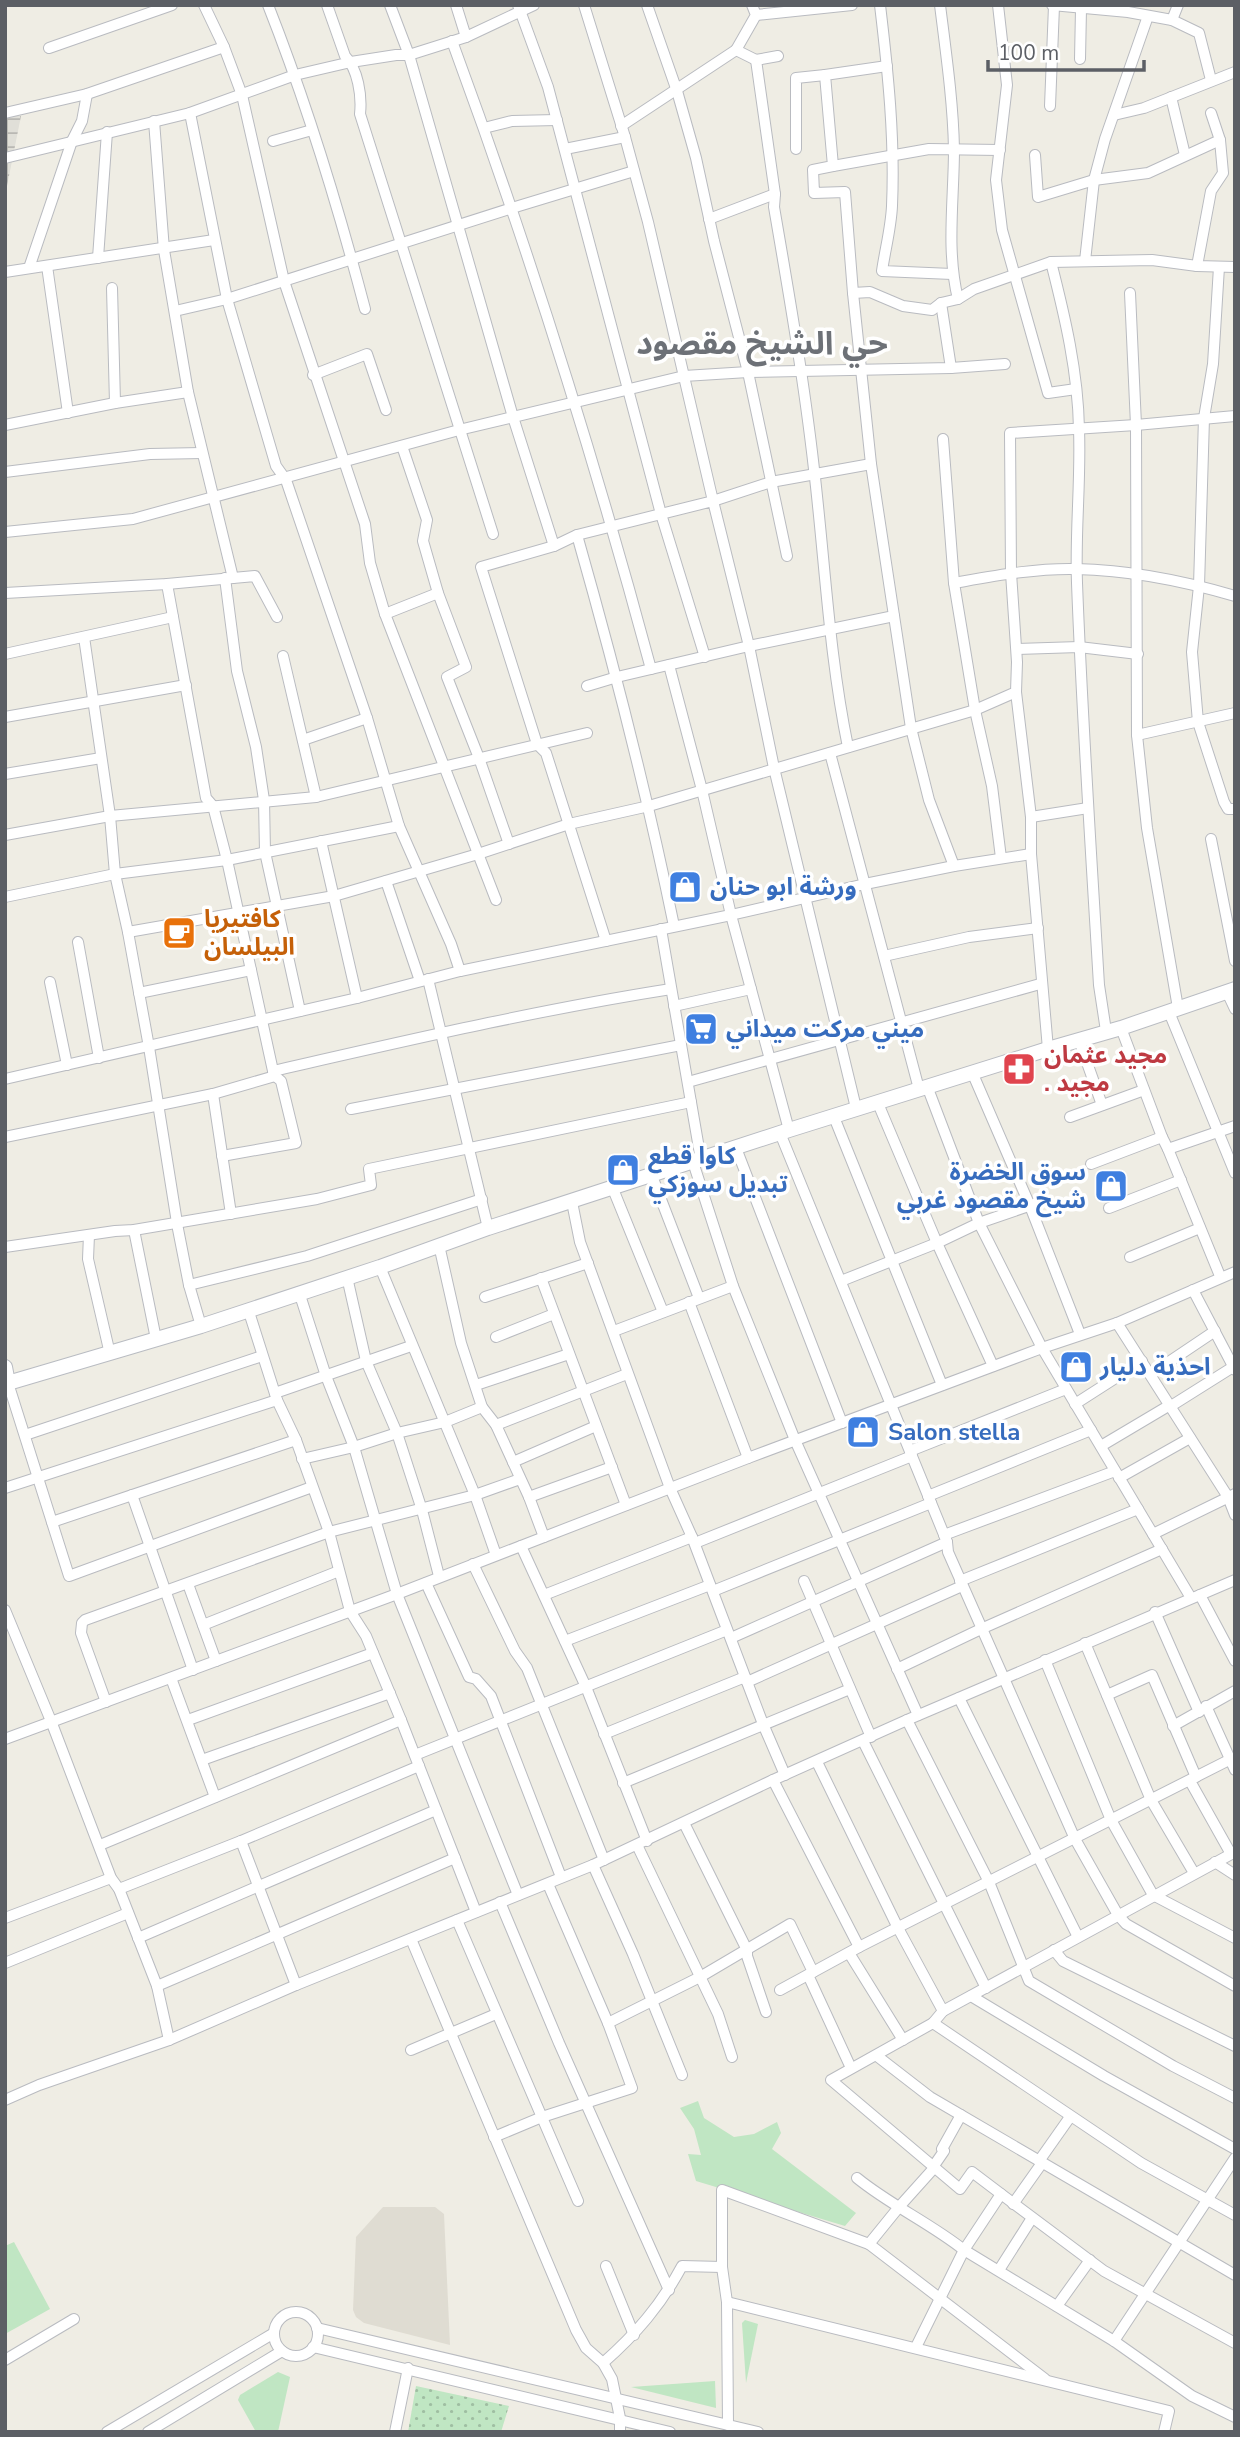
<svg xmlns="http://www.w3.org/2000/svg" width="1240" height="2437" font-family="'Nunito Sans','Noto Sans Arabic',sans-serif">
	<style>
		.industrial { fill: url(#industrial-grid) }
		.education { fill: #dfdcd2 }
		.grass { fill: #c0e6c3 }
		.park { fill: url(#park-dots) }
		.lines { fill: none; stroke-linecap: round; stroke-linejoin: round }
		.street-casing { stroke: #b9bbc0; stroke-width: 12 }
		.secondary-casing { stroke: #b9bcc2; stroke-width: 16 }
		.street { stroke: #fff; stroke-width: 10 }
		.secondary { stroke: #fff; stroke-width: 14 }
		.labels { text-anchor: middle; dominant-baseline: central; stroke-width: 7; stroke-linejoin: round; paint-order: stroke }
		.shop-label { font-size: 24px; font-weight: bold; fill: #366cbe; stroke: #fff; text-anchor: start }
		.food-label { font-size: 24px; font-weight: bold; fill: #c56008; stroke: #fff; text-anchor: start }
		.health-label { font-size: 24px; font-weight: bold; fill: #be3a42; stroke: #fff; text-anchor: start }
		.district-label { font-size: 32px; font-weight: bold; fill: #6d7177; stroke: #fff }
	</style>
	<defs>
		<pattern id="industrial-grid" width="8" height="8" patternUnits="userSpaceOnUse" patternTransform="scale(1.75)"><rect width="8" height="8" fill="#e0dfd8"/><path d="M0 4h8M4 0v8" fill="none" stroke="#b9b8b3"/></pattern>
		<pattern id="park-dots" width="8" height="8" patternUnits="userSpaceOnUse" patternTransform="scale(1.75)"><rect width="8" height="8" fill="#c0e6c3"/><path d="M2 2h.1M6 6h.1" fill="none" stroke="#9fbea2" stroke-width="1.8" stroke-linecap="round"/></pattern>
	</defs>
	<rect width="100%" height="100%" fill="#efede4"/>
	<!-- industrial -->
	<path class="industrial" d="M5 114 21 116 5 196Z"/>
	<!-- education -->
	<path class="education" d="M383 2207H435L444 2214 450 2345 364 2323 356 2317 353 2310 356 2237Z"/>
	<!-- grass -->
	<g class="grass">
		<path d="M698 2101 704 2118 734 2137 754 2134 777 2122 781 2133 772 2149 856 2213 845 2226 696 2181 688 2154 701 2155 694 2129 680 2108Z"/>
		<path d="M14 2242 50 2309 5 2334V2246Z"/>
		<path d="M745 2320 758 2324 746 2383 742 2323Z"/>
		<path d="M278 2372 290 2377 278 2432H256L238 2400 240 2395Z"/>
		<path d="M715 2381 716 2408 631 2387Z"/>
	</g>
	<!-- park -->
	<path class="park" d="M416 2386 509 2406 501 2432H408Z"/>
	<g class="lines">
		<defs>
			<g id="street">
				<path d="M204 5 224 47 242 95 284 281 365 524 370 563 385 614 496 900"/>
				<path d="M268 5C307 104 338 206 365 309"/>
				<path d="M327 5 345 56C358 69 362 96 360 114L493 534"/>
				<path d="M390 5 409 55 513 417 554 546"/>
				<path d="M456 5 466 37"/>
				<path d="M518 5 548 87 661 514 705 657"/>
				<path d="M584 5 625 137 648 222 713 501 771 482 871 464"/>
				<path d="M647 5 677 91 696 158 714 241 748 372 787 556"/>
				<path d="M752 5 756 15 736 50 756 60"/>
				<path d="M880 5C888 72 895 139 892 206 891 228 885 250 882 271L952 274"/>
				<path d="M940 5C946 53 953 101 954 149 954 199 946 250 958 299"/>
				<path d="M998 5 1007 85 996 180 1002 230 1048 393 1076 389"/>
				<path d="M1052 5 1128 12 1172 20 1199 33 1211 80"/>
				<path d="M756 15 852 5"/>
				<path d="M1172 20 1178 5"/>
				<path d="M452 41C528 247 594 457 651 669"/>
				<path d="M49 48 172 5"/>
				<path d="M778 56 756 60 775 194 774 207C789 294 804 381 814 469 825 562 829 655 848 747"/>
				<path d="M1080 59 1081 9"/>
				<path d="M887 66 825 75 833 166 813 170 814 193 845 192 853 293 870 292 903 306 932 310 941 303 958 299 974 289 1051 262 1152 260 1197 266 1235 267"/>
				<path d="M1171 97 1185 155"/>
				<path d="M1050 106 1054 6"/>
				<path d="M5 113 87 94 224 47"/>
				<path d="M190 113 227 299 276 466 286 480 367 718 399 826 451 944 460 971"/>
				<path d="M1114 115 1144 108 1235 72"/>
				<path d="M154 121 164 250 188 392 233 578"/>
				<path d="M621 126 736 50"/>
				<path d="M484 128 512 121 557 120"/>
				<path d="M273 141 312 130"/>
				<path d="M565 149 625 137"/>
				<path d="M796 149V78L825 75"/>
				<path d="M1035 155 1038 197 1094 180 1148 173 1220 140"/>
				<path d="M5 158 190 113 295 75 351 62 396 55H409L466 37 534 5"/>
				<path d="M833 166 929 149 1000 150"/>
				<path d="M709 219 775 194"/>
				<path d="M98 258 107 132"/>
				<path d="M1085 261 1094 180 1105 139 1148 16"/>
				<path d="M1051 262C1065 317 1078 372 1079 429 1081 480 1075 532 1077 583 1082 717 1091 851 1099 985L1106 1031"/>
				<path d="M47 266 68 413"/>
				<path d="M1197 266 1211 191 1223 173 1220 140 1211 113"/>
				<path d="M1219 267 1213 364 1204 418 1199 586 1192 652 1198 722 1224 802 1228 809H1235"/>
				<path d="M29 268 72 141 82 121 87 94"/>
				<path d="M5 272 214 240"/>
				<path d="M112 288 115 403"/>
				<path d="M853 293 871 464 911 728 929 800 954 866"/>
				<path d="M1130 293 1136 425 1137 735 1147 828 1178 1008"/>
				<path d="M941 303 951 368"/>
				<path d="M175 311 227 299 512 208 634 171"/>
				<path d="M313 375 367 354 386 410"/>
				<path d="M5 425 115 403 188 392"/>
				<path d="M943 439 954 583 975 710 992 786 1001 858"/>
				<path d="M402 446 427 520 423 541 438 593 466 667 447 677 479 758 509 844"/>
				<path d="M5 472 150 454 202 453"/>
				<path d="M5 532 133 519 459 430 684 376 748 372 951 368 1005 364"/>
				<path d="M577 535C614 665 647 794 674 926"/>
				<path d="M225 578 237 671 256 747 264 800 265 852 300 1011"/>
				<path d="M954 583C994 576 1035 568 1076 569 1130 570 1184 581 1235 596"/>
				<path d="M167 584 206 798 213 806 227 860 273 1071 275 1076 281 1081 296 1143 222 1156"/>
				<path d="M5 593 167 584 255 576 277 617"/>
				<path d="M385 614 438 593"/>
				<path d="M84 637 110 816 115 874 128 932 149 1047 178 1229 189 1285 201 1326"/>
				<path d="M1017 649 1079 647 1138 654"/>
				<path d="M5 654 173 617"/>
				<path d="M283 656 316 797"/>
				<path d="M669 665 702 790 731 915 789 1130"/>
				<path d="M587 686 617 677 749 646 894 616"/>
				<path d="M1016 692 1031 817V854L1048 1049"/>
				<path d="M5 717 186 685"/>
				<path d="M1137 735 1235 713"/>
				<path d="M303 740 367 718"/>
				<path d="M830 753 919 1089"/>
				<path d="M5 774 101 758"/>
				<path d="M1031 817 1088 808"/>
				<path d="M5 835 110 816 316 797 587 733"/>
				<path d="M1211 839 1235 961"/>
				<path d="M321 841 357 998"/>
				<path d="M386 881 420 981"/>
				<path d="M5 897 115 874 227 860 399 826"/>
				<path d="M661 929 701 1160"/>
				<path d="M128 932 334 896 478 854 569 824 649 806 975 710 1016 692 1017 662 1011 573 1010 433 1136 425 1235 416"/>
				<path d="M606 941 546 753 537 744 481 567 554 546 577 535 713 501 749 646 774 768 856 1108"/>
				<path d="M78 942 99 1058"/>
				<path d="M884 956 969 937 1038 928"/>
				<path d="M428 979 488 1228"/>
				<path d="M50 982 67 1065"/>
				<path d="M1227 992 1235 1009"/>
				<path d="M139 993 251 970"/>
				<path d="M674 1006 751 989"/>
				<path d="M1169 1012 1235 1173"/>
				<path d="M1121 1028 1162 1137 1168 1149 1220 1276"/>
				<path d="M1079 1040 1102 1105"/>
				<path d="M273 1071C405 1041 537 1010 671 989"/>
				<path d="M972 1072 1030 1206 1080 1334"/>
				<path d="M5 1079 357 998 460 971 731 915 865 884 954 866 1031 854"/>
				<path d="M688 1082 1040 984"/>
				<path d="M927 1086 979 1223 1042 1348 1191 1598"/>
				<path d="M213 1094 231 1214"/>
				<path d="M877 1101 937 1243 993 1366"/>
				<path d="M351 1109 681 1045"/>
				<path d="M834 1117 942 1385"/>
				<path d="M1070 1117 1144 1090"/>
				<path d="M780 1133 947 1542 948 1552 1075 1839 1118 1915 1126 1924 1235 1986"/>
				<path d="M5 1137 213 1094 275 1076"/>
				<path d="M736 1148 842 1423"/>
				<path d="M1168 1149 1235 1126"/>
				<path d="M693 1162 733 1286 795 1440 918 1715"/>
				<path d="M1091 1164 1162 1137"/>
				<path d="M652 1176 699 1298"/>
				<path d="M613 1189 663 1312"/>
				<path d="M572 1202 580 1242 670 1488 692 1537 763 1724 785 1775"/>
				<path d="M1109 1208 1181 1180"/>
				<path d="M134 1230 156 1339"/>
				<path d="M89 1235 88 1259 110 1354"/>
				<path d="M439 1245 461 1343 482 1407 496 1425 529 1497 544 1537"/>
				<path d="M5 1247 115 1231 134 1230 317 1199 371 1185 369 1169 691 1102"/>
				<path d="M1130 1257 1200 1228"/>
				<path d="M380 1267 475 1495 496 1555"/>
				<path d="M347 1277 366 1361 397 1433 422 1510 439 1576"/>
				<path d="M541 1278 626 1505"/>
				<path d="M841 1281 937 1243 979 1223 1043 1201"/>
				<path d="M189 1285 307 1256 482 1199"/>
				<path d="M1193 1290 1235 1370"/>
				<path d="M299 1292 326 1376 354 1447 397 1594 518 1895"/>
				<path d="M485 1297 588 1263"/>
				<path d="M689 1302 748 1458"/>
				<path d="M248 1309 277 1400 296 1440 329 1532 350 1611 366 1636 401 1720 476 1912"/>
				<path d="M1117 1323 1228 1497 1235 1515"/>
				<path d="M614 1331 733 1286"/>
				<path d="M496 1337 554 1314"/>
				<path d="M1151 1374 1215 1331"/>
				<path d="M5 1384 8 1383 69 1576 312 1487"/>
				<path d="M476 1385 569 1354"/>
				<path d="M275 1393 411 1346"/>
				<path d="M1075 1404 1142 1361"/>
				<path d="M1171 1406 1233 1367"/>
				<path d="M496 1425 627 1374"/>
				<path d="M25 1435 262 1356"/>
				<path d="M1101 1446 1170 1405"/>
				<path d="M910 1451 1066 1389"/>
				<path d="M302 1459 354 1447 397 1433 445 1422 482 1407"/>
				<path d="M513 1462 596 1426"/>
				<path d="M1119 1478 1190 1438"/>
				<path d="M5 1488 277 1400"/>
				<path d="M132 1495 193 1670"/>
				<path d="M928 1496 1091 1430"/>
				<path d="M529 1497 612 1467"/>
				<path d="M52 1522 296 1440"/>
				<path d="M1153 1534 1235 1494"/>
				<path d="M944 1535 1115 1471"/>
				<path d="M695 1543 912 1456"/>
				<path d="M521 1546 586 1687 647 1841"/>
				<path d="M473 1564 515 1651 527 1668 604 1860"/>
				<path d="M804 1581 871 1737"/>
				<path d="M960 1581 1138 1509"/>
				<path d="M426 1583 469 1677 476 1679 491 1696 561 1877"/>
				<path d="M188 1584 216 1661"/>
				<path d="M713 1591 931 1503"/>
				<path d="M544 1595 692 1537"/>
				<path d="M1200 1595 1235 1661"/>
				<path d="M5 1610 51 1721 111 1878 119 1889 157 1986 169 2040"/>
				<path d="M1155 1612 1199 1712"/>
				<path d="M203 1625 339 1571"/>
				<path d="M731 1638 947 1542"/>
				<path d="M565 1641 710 1585"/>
				<path d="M1085 1643 1151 1800 1194 1873"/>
				<path d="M1045 1660 1111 1820 1153 1895 1235 1938"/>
				<path d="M897 1669 981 1629 1162 1549"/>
				<path d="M171 1678 215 1797"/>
				<path d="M747 1682 962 1586"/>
				<path d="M1107 1695 1152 1675 1196 1777"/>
				<path d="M959 1698 1078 1937"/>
				<path d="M106 1702 81 1633 82 1623 85 1620 329 1532 475 1495 520 1479"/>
				<path d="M1206 1706 1235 1770"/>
				<path d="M188 1720 373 1653"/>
				<path d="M907 1720 989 1882 1029 1981 1173 2066 1235 2098"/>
				<path d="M1173 1726 1235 1691"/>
				<path d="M604 1734 745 1677"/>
				<path d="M5 1739 397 1594 748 1458 1042 1348 1117 1323 1235 1272"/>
				<path d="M863 1741 986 1988"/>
				<path d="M415 1755 727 1630"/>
				<path d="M202 1760 390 1693"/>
				<path d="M817 1762 898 1928 943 2011"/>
				<path d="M773 1780 859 1947"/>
				<path d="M1190 1781 1231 1854"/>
				<path d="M623 1783 850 1689"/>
				<path d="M684 1823 747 1950V1956L766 2012"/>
				<path d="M241 1841 296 1985"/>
				<path d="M100 1845 401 1720"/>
				<path d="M637 1845 718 2014 732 2057"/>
				<path d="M1215 1862 1235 1875"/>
				<path d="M593 1865 633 1954 682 2075"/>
				<path d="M119 1889 241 1841 419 1766"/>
				<path d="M500 1902 559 2043 669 2290"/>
				<path d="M5 1918 111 1878"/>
				<path d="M457 1920 578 2201"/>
				<path d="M138 1938 436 1810"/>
				<path d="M411 1939 576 2330 586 2348 603 2363 612 2379 620 2418V2432"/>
				<path d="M1054 1950 1063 1961 1235 2046"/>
				<path d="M849 1953 903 2040"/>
				<path d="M5 1963 128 1913"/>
				<path d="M808 1975 851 2068"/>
				<path d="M157 1986 455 1858"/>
				<path d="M780 1990 859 1947 1229 1760"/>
				<path d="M971 1996 1104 2076 1235 2149"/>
				<path d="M608 2023 700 1977 790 1924 813 1972"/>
				<path d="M933 2023 1141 2163 1235 2215"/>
				<path d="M411 2050 496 2014"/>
				<path d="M877 2056 930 2097 1235 2275"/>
				<path d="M5 2100 39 2085 169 2040 296 1985 593 1865 773 1780 907 1720 1235 1580"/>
				<path d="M494 2137 542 2117 632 2088 608 2023 548 1884"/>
				<path d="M1039 2161 1070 2117"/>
				<path d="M933 2167 944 2151 942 2149 961 2115"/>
				<path d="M857 2178C890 2205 930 2223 964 2250L1114 2341 1192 2396 1235 2417"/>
				<path d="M1001 2194 972 2172 960 2189 831 2080 933 2023 943 2011 1235 1852"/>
				<path d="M1013 2204 1042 2163"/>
				<path d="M869 2244 1045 2379"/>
				<path d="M606 2266 634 2335"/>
				<path d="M722 2267 727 2302 728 2425"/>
				<path d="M999 2270 1032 2218"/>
				<path d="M727 2302 1169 2411 1164 2432"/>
				<path d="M1057 2306 1090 2260"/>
				<circle cx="296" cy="2334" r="22"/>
				<path d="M317 2328 758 2432"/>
				<path d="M1114 2341 1235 2158"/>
				<path d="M313 2347 670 2432"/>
				<path d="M916 2347 964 2250 1001 2194 1104 2271 1235 2343"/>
				<path d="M5 2360 74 2319"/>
				<path d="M603 2363C636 2334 661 2305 682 2266L722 2267V2190L869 2244 899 2207 934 2168"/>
				<path d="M107 2432 274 2333"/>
				<path d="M148 2432 282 2351"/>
				<path d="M395 2432 408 2368"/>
			</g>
			<path id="secondary" d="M5 1367 8 1383 201 1326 380 1267 488 1228 789 1130 1048 1049 1121 1028 1235 989"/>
		</defs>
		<!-- street casing -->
		<use href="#street" class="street-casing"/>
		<!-- secondary casing -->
		<use href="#secondary" class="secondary-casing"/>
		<!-- street -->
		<use href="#street" class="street"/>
		<!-- secondary -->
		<use href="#secondary" class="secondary"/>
	</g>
	<!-- icons -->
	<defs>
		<symbol id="shop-square" viewBox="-11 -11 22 22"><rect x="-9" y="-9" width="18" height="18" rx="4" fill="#3f7fe0" stroke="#fff"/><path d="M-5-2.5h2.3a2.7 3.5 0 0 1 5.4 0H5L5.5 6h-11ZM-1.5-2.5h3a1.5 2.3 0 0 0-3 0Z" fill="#fff"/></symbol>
		<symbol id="cafe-square" viewBox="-11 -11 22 22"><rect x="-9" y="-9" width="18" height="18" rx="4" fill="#e8710a" stroke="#fff"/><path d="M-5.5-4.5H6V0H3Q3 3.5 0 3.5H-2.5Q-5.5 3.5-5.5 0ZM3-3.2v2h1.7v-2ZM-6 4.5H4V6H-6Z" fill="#fff"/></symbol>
		<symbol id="supermarket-square" viewBox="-11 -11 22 22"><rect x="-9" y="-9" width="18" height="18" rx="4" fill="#3f7fe0" stroke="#fff"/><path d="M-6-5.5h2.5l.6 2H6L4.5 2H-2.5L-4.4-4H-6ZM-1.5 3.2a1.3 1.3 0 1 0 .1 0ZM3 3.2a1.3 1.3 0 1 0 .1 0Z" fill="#fff"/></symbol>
		<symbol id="pharmacy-square" viewBox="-11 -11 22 22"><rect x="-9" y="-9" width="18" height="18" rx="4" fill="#e0444e" stroke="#fff"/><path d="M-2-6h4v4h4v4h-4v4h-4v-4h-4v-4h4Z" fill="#fff"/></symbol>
	</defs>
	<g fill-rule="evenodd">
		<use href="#shop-square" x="666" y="868" width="38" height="38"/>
		<use href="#cafe-square" x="160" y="914" width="38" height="38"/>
		<use href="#supermarket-square" x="682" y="1010" width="38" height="38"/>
		<use href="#pharmacy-square" x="1000" y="1050" width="38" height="38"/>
		<use href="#shop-square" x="604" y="1151" width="38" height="38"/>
		<use href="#shop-square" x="1092" y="1167" width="38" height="38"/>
		<use href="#shop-square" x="1057" y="1348" width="38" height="38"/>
		<use href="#shop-square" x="844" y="1413" width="38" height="38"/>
	</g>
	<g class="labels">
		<!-- shop labels -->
		<g class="shop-label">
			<text x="710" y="887">ورشة ابو حنان</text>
			<text x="726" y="1029">ميني مركت ميداني</text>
			<text x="648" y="1156">كاوا قطع<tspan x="648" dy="28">تبديل سوزكي</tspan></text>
			<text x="1086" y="1172" text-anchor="end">سوق الخضرة<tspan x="1086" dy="28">شيخ مقصود غربي</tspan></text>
			<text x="1100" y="1367">احذية دليار</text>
			<text x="888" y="1432">Salon stella</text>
		</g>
		<!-- food labels -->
		<g class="food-label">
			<text x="204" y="919">كافتيريا<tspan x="204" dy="28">البيلسان</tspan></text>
		</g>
		<!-- health labels -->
		<g class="health-label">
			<text x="1044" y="1055">مجيد عثمان<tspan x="1044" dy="28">. مجيد</tspan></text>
		</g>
		<!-- district labels -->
		<g class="district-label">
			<text x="762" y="343">حي الشيخ مقصود</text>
		</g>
	</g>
	<!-- border -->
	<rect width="1240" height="2437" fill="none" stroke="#5c5f65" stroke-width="14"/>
	<!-- scale -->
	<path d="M988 60v10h156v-10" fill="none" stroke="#5c5f65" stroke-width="3.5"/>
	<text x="998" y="60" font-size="21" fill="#5c5f65" stroke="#ffffff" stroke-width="5" paint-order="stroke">100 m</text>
</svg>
